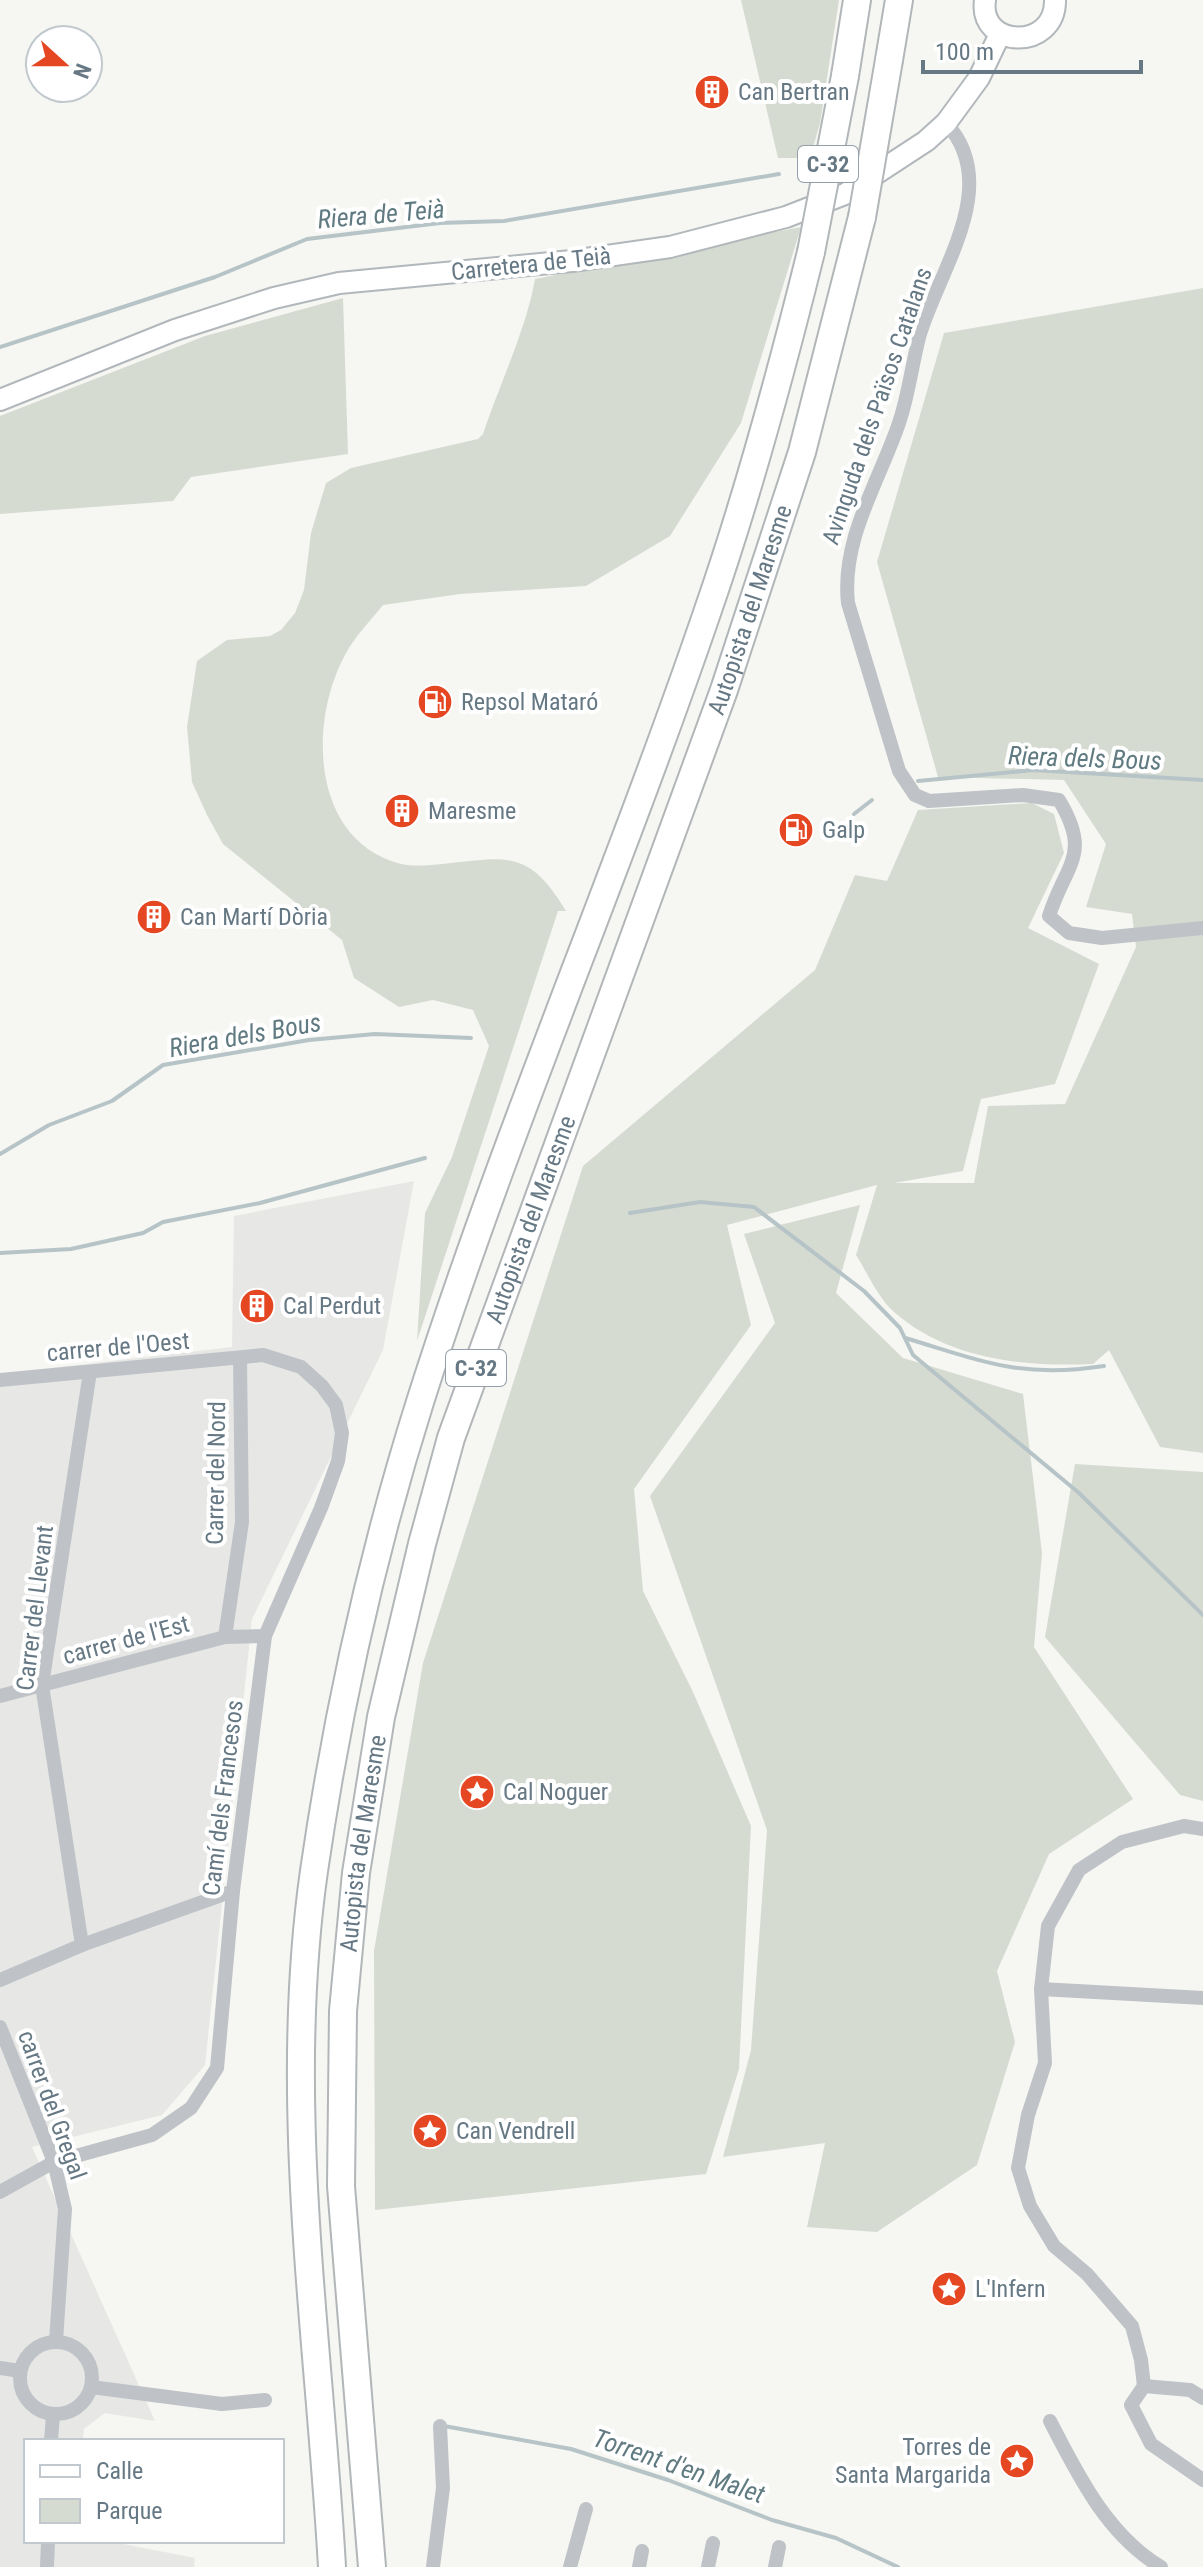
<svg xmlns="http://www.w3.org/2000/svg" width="1203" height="2567" font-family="'Roboto Condensed',sans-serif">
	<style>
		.built { fill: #e7e8e6 }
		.green { fill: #d6dbd2 }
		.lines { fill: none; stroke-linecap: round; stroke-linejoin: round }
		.stream { stroke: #b6c4c7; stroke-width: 4 }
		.secondary-casing { stroke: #b1b7bb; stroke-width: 24 }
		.highway-casing { stroke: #b2b6b9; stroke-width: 30 }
		.street { stroke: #bfc3c7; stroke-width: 14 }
		.secondary { stroke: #fff; stroke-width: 20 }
		.highway { stroke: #fff; stroke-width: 26 }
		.highway-bridge-casing { stroke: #b2b6b9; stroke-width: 30; stroke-linecap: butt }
		.highway-bridge { stroke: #fff; stroke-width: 26 }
		.labels { text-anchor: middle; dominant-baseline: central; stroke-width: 8; stroke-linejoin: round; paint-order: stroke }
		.shield { fill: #fff; stroke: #93a0a9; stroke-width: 2 }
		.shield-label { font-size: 22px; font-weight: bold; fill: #657884 }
		.poi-label { font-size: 24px; fill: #657884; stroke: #fff; text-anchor: start }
		.street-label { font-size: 24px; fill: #657884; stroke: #fff }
		.water-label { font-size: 26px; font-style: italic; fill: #607a81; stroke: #fff }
	</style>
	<rect width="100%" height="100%" fill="#f6f6f2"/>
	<!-- built -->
	<path class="built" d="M414 1181 383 1350 252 1619 205 2065 162 2115 32 2147 155 2421 105 2413 84 2429 83 2441H26V2541H108L195 2558 194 2567H0V1374L232 1347 234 1216Z"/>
	<!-- green -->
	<g class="green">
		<path d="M741 0H839L820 123 810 158H778Z"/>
		<path d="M801 227 741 423 670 536 586 586 460 594 383 605C372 619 358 633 349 648 308 715 308 840 401 864 415 867 430 865 443 864 508 857 529 849 566 911H558L417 1341 425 1213 452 1157 489 1046 473 1010 433 1000 399 1007 354 978 342 940 223 844 207 815 192 782 187 727 197 661 227 640 270 636 281 630 295 613 304 590 311 533 326 483 351 468 478 439 483 434C499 386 527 327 535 279Z"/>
		<path d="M1203 288V1453L1160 1447 1109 1350 1093 1364C1024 1367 949 1360 894 1312 878 1298 867 1272 856 1255L877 1185 727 1225 751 1325 634 1489 643 1591 693 1692 751 1826 739 2069 706 2174 375 2210 374 1951 423 1663 583 1166 815 970 855 875 887 881 918 810 1032 803 1054 814 1064 853 1028 928 1099 964 1055 1084 981 1099 963 1171 894 1183H974L988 1106 1065 1104 1136 947 1132 914 1086 907 1106 844 1064 780 938 777 877 562 944 333Z"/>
		<path d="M343 298 348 454 191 477 173 501 0 514V416L205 336Z"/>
		<path d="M860 1205 836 1293 903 1358 1023 1394 1042 1553 1034 1647 1133 1799 1049 1854 997 1971 1015 2042 977 2165 877 2232 807 2227 825 2143 723 2157 751 2050 767 1830 650 1496 775 1323 744 1234Z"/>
		<path d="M1075 1464 1203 1472V1801L1180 1795 1045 1637Z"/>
	</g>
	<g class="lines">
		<!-- stream -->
		<g class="stream">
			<path d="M0 347 215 277 307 239 440 223 504 221 779 174"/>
			<path d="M918 781 1033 770 1203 780"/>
			<path d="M854 814 872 800"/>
			<path d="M0 1154 49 1125 112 1101 163 1065 309 1040 375 1034 471 1038"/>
			<path d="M630 1213 700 1202 754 1207 864 1291 900 1328 913 1355 1079 1493 1203 1615"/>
			<path d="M0 1253 71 1249 143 1233 163 1222 260 1203 425 1158"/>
			<path d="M905 1338C983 1361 1020 1379 1104 1366"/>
			<path d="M444 2426 571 2449 668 2480 772 2520 836 2538 898 2567"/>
		</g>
		<defs>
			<g id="secondary">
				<path d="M985 0C978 49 1056 51 1055 0"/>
				<path d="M0 400 175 330 274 298 339 283 572 261 670 247 786 217 845 194 926 141 946 123 979 78 1000 34"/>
			</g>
			<g id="highway">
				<path d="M889 60 899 0"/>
				<path d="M845 76 857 0"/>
				<path d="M332 2567C319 2336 281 2102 314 1871 337 1713 372 1554 420 1402 505 1134 617 876 708 610 749 492 781 373 811 252"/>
				<path id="s1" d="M372 2567 341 2186 343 2011 356 1873 381 1717 422 1544 451 1438 724 690 802 452 862 217"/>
			</g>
		</defs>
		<!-- secondary casing -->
		<use href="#secondary" class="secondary-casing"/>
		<!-- highway casing -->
		<use href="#highway" class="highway-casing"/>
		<!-- street -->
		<g class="street">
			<path d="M946 123C1003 185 940 268 920 334 912 363 909 394 899 423 879 482 841 539 848 603L899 771 915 795 929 801 1023 795 1059 800C1092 855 1066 863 1049 916L1069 933 1102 938 1203 928"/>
			<path d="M0 1380 263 1355 301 1367 322 1386 336 1405 342 1433 338 1461 321 1508 265 1636 233 1891 217 2068 191 2108 152 2135 54 2162 0 2192"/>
			<path d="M225 1637 242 1522 240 1358"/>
			<path d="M0 1696 225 1637 265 1636"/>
			<path d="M82 1945 42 1685 90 1372"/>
			<path d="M0 1980 82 1945 233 1891"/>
			<path d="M1041 1989 1203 1998"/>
			<path d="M0 2027 54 2162 65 2209 56 2341"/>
			<circle cx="56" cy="2378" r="36"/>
			<path d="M0 2368 20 2371"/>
			<path d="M1144 2386 1141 2360 1132 2326 1087 2274 1054 2246 1030 2206 1018 2168 1028 2115 1045 2063 1041 1989 1048 1926 1079 1870 1122 1842 1184 1826 1203 1829"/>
			<path d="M91 2387 222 2404 265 2400"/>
			<path d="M1203 2398 1190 2390 1144 2386 1131 2405 1151 2444 1203 2480"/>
			<path d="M1050 2421C1078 2475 1107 2535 1161 2567"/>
			<path d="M51 2441 53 2415"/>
			<path d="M47 2567 48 2541"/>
			<path d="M433 2567 443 2488 440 2426"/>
			<path d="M570 2567 586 2509"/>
			<path d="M639 2567 642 2551"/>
			<path d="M708 2567 713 2543"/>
			<path d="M775 2567 779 2547"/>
		</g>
		<!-- secondary -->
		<use href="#secondary" class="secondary"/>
		<!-- highway -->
		<use href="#highway" class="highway"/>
		<defs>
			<g id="highway-bridge">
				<path d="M862 217 889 60"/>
				<path d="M811 252 845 76"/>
			</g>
		</defs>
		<!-- highway-bridge casing -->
		<use href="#highway-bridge" class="highway-bridge-casing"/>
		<!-- highway-bridge -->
		<use href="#highway-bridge" class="highway-bridge"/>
	</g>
	<!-- icons -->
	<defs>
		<symbol id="building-disc" viewBox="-11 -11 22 22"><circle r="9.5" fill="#e54723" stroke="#fff"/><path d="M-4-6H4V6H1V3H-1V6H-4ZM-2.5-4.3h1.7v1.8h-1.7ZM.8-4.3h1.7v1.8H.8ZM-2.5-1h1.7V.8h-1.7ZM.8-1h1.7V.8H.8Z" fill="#fff"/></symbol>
		<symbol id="fuel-disc" viewBox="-11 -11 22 22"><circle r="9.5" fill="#e54723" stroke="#fff"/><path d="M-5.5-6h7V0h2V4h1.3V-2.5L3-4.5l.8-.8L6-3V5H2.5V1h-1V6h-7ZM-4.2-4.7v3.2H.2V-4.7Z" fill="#fff"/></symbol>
		<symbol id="sight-disc" viewBox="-11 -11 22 22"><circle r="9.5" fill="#e54723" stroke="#fff"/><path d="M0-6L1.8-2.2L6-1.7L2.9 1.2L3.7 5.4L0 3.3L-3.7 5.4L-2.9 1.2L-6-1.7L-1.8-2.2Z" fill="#fff"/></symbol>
	</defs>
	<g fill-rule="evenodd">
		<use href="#building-disc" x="692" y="72" width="40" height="40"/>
		<use href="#fuel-disc" x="415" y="682" width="40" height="40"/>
		<use href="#building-disc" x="382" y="791" width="40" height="40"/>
		<use href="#fuel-disc" x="776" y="810" width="40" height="40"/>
		<use href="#building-disc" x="134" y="897" width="40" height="40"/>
		<use href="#building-disc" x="237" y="1286" width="40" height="40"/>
		<use href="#sight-disc" x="457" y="1772" width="40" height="40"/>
		<use href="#sight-disc" x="410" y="2111" width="40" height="40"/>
		<use href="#sight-disc" x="929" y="2269" width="40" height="40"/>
		<use href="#sight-disc" x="997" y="2441" width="40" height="40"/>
	</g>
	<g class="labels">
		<!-- shield labels -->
		<g class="shield">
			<rect x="798" y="146" width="60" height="36" rx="6"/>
			<rect x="446" y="1350" width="60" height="36" rx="6"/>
		</g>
		<g class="shield-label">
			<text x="828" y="164">C-32</text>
			<text x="476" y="1368">C-32</text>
		</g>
		<!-- poi labels -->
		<g class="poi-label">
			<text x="738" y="92">Can Bertran</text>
			<text x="461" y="702">Repsol Mataró</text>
			<text x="428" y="811">Maresme</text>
			<text x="822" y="830">Galp</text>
			<text x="180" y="917">Can Martí Dòria</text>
			<text x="283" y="1306">Cal Perdut</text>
			<text x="503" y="1792">Cal Noguer</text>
			<text x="456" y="2131">Can Vendrell</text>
			<text x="975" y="2289">L'Infern</text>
			<text x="991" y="2447" text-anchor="end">Torres de<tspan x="991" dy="28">Santa Margarida</tspan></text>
		</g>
		<!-- street labels -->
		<g class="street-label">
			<text transform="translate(531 264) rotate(-6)">Carretera de Teià</text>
			<text transform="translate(877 406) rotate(-71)">Avinguda dels Països Catalans</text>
			<text stroke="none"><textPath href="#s1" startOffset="2022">Autopista del Maresme</textPath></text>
			<text stroke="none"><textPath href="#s1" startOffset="1374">Autopista del Maresme</textPath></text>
			<text transform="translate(118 1347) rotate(-5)">carrer de l'Oest</text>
			<text transform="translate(216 1473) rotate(-89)">Carrer del Nord</text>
			<text transform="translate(35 1608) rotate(-83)">Carrer del Llevant</text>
			<text transform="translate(126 1640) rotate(-15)">carrer de l'Est</text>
			<text transform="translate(223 1798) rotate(-83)">Camí dels Francesos</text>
			<text stroke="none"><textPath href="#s1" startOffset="726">Autopista del Maresme</textPath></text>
			<text transform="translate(52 2105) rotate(70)">carrer del Gregal</text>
		</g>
		<!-- water labels -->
		<g class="water-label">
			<text transform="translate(381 214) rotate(-5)">Riera de Teià</text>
			<text transform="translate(1085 758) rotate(2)">Riera dels Bous</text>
			<text transform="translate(245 1035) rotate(-10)">Riera dels Bous</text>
			<text transform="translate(679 2466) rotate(19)">Torrent d'en Malet</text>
		</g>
	</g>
	<!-- legend -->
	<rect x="24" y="2439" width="260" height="104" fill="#ffffff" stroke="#c1c9ce" stroke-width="2"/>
	<rect x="40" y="2465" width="40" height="12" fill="#ffffff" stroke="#c1c9ce" stroke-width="2"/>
	<text x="96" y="2479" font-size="24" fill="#657884">Calle</text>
	<rect x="40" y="2499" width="40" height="24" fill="#d6dbd2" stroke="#c1c9ce" stroke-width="2"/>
	<text x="96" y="2519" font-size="24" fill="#657884">Parque</text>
	<!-- north arrow -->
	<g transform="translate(64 64) rotate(111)"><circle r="38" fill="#ffffff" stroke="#c1c9ce" stroke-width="2"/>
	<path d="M0-6L14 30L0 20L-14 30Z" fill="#e54723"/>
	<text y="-12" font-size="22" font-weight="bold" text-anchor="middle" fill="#657884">N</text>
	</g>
	<!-- scale -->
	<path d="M923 60v12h218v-12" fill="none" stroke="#657884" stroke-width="4"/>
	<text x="935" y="60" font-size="24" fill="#657884" stroke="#ffffff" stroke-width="6" paint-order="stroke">100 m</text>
</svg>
